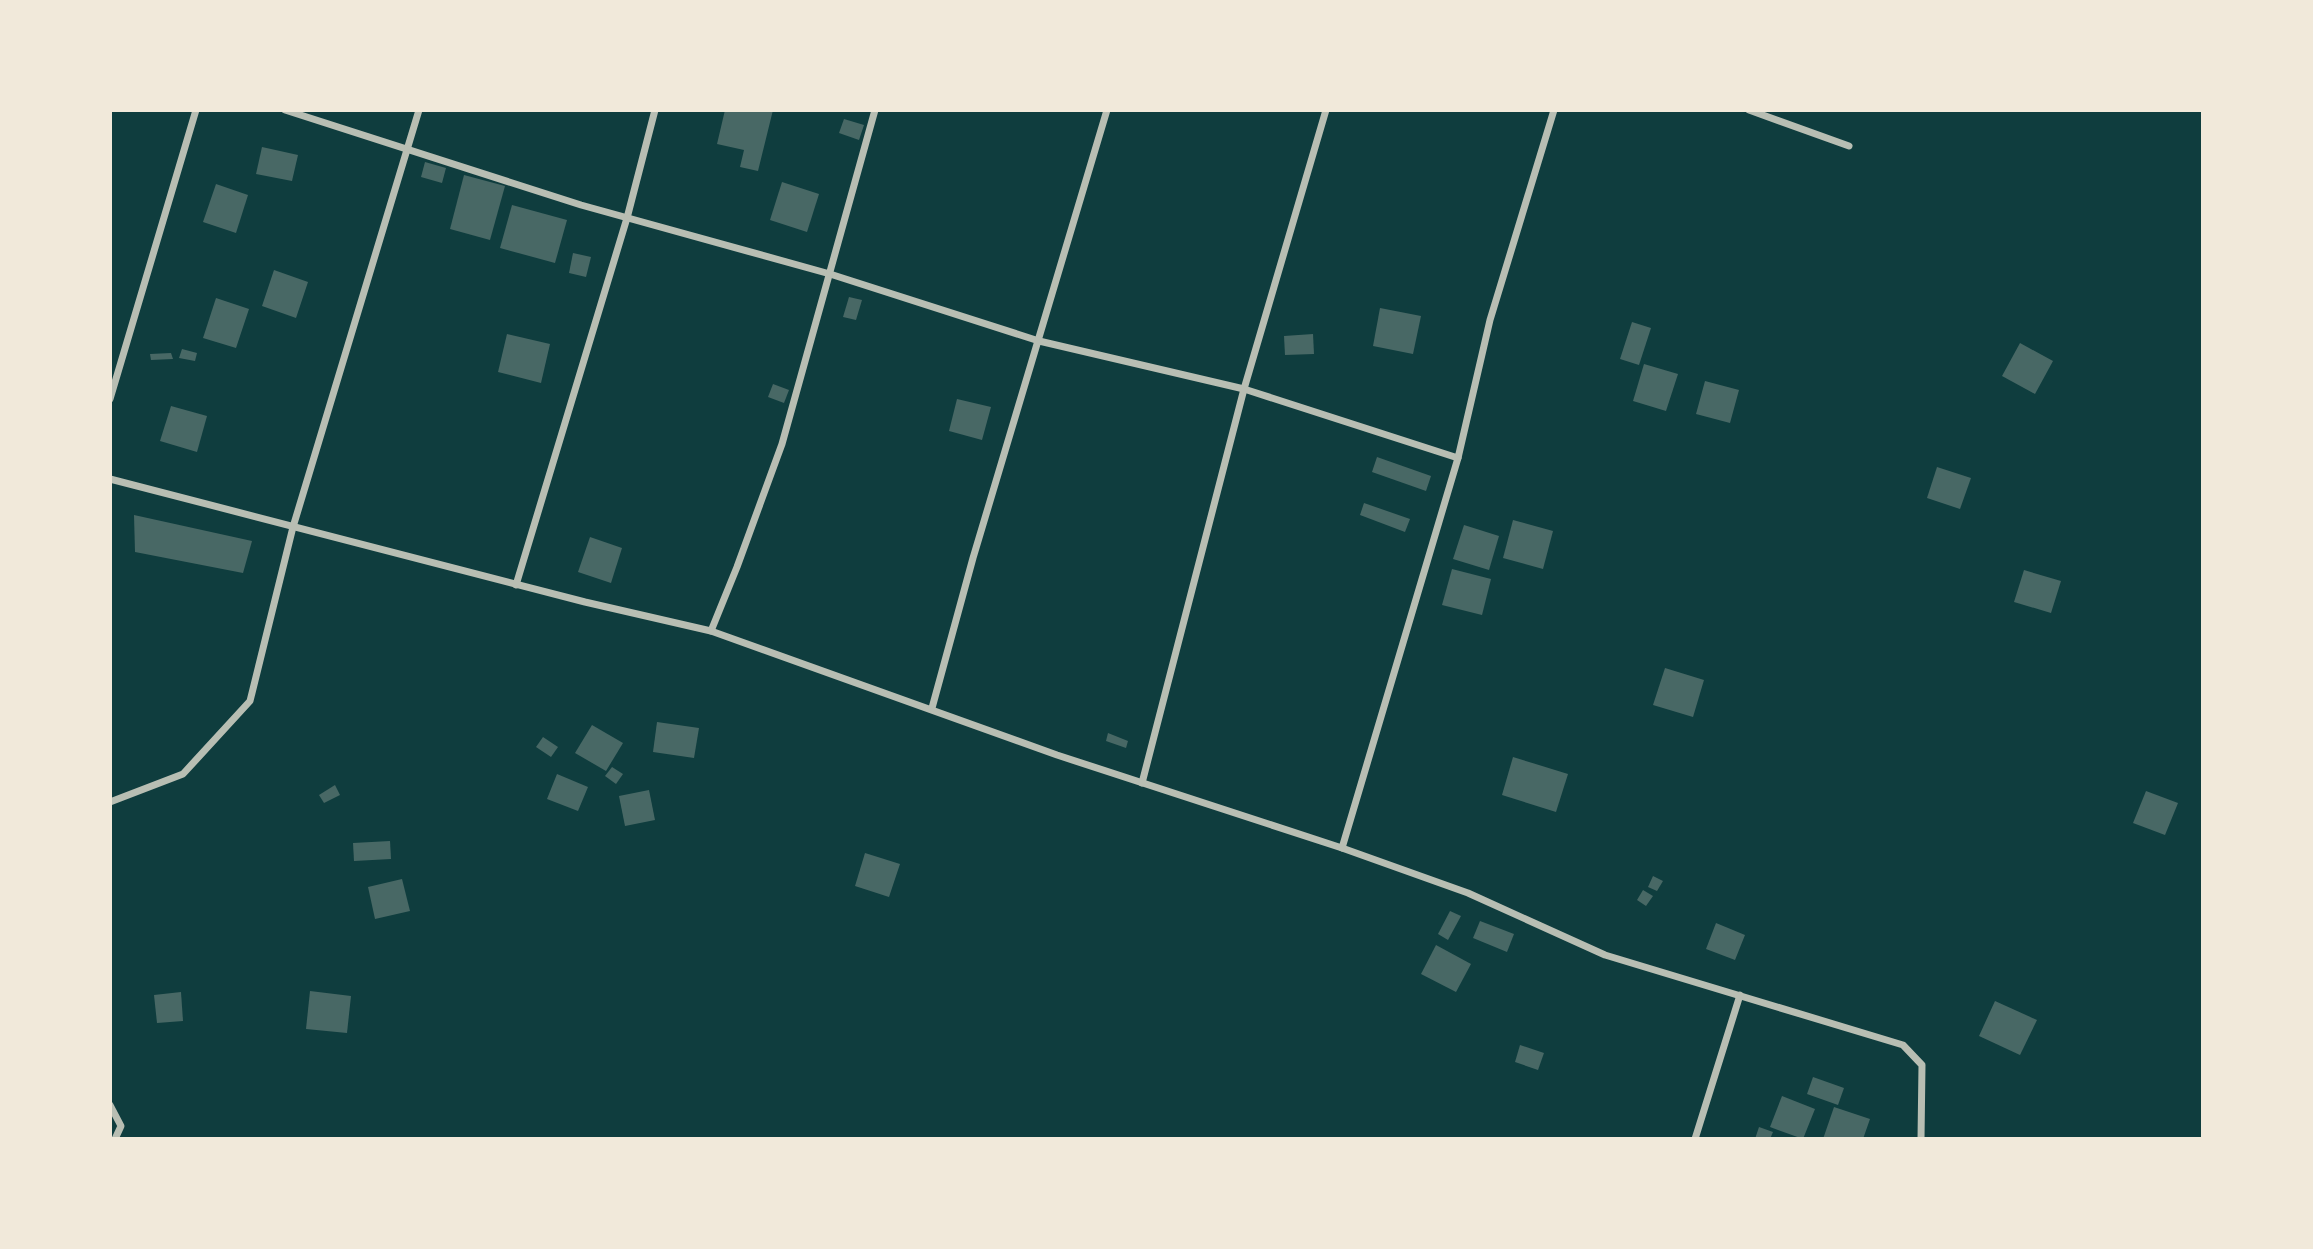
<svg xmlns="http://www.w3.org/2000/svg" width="2313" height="1249" font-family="Lato,sans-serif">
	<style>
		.building { fill: #486865 }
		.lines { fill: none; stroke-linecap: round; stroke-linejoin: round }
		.minor { stroke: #b8beb3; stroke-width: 7 }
	</style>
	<rect width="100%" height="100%" fill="#0f3d3e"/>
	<!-- building -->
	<g class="building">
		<path d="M725 110H773L758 171 740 167 744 150 717 144Z"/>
		<path d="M844 119 864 125 859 140 839 133Z"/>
		<path d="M262 147 298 155 292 181 256 174Z"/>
		<path d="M425 162 446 168 442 183 421 177Z"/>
		<path d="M464 175 505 186 490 240 450 229Z"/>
		<path d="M782 182 819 194 807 232 770 220Z"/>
		<path d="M216 184 248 195 236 233 203 222Z"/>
		<path d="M512 205 567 220 555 263 500 248Z"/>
		<path d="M573 253 591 257 586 277 569 273Z"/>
		<path d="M274 270 308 282 296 318 262 306Z"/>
		<path d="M849 297 862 300 856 320 843 317Z"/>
		<path d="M216 298 249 309 236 348 203 338Z"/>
		<path d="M1380 308 1421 316 1413 354 1373 346Z"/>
		<path d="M1632 322 1651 328 1639 365 1620 359Z"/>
		<path d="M507 334 550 344 541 383 498 372Z"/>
		<path d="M1313 334 1314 354 1285 355 1284 336Z"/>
		<path d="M2020 343 2053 361 2035 394 2002 376Z"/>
		<path d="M182 349 197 353 195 361 179 358Z"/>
		<path d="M171 353 173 359 151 360 150 354Z"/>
		<path d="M1644 364 1678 374 1666 411 1633 401Z"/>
		<path d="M1705 381 1739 390 1730 423 1696 414Z"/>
		<path d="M773 384 789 390 784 403 768 397Z"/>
		<path d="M957 399 991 407 982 440 949 431Z"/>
		<path d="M171 406 207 416 197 452 160 441Z"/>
		<path d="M1377 457 1431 476 1426 491 1372 472Z"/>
		<path d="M1937 467 1971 478 1960 509 1927 498Z"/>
		<path d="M1364 503 1410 519 1405 532 1360 515Z"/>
		<path d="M134 515 252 541 243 573 135 552Z"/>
		<path d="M1513 520 1553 531 1543 569 1503 558Z"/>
		<path d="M1464 525 1499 536 1489 570 1453 559Z"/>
		<path d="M590 537 622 548 611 583 578 572Z"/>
		<path d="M1452 569 1491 579 1482 615 1442 605Z"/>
		<path d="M2024 570 2061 581 2051 613 2014 602Z"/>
		<path d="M1665 668 1704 680 1693 717 1653 705Z"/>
		<path d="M657 722 699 728 694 758 653 752Z"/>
		<path d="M592 725 623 743 606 771 575 753Z"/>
		<path d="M1108 733 1128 741 1126 748 1106 741Z"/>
		<path d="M543 737 558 747 551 757 536 747Z"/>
		<path d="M1513 757 1568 774 1556 812 1502 795Z"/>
		<path d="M612 767 623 774 616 784 605 776Z"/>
		<path d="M557 774 588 787 578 811 547 799Z"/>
		<path d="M335 785 340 795 324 803 319 795Z"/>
		<path d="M649 790 655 820 625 826 619 796Z"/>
		<path d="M2146 791 2178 803 2165 835 2133 823Z"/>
		<path d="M390 841 391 859 354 861 353 843Z"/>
		<path d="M865 853 900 864 889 897 855 886Z"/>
		<path d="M1653 876 1663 881 1657 891 1648 887Z"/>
		<path d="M402 879 410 911 375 919 368 887Z"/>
		<path d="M1643 890 1653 896 1646 906 1637 900Z"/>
		<path d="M1450 911 1461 916 1448 940 1438 934Z"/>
		<path d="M1480 921 1514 934 1507 952 1473 938Z"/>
		<path d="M1716 923 1745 935 1735 960 1706 949Z"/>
		<path d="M1436 945 1471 964 1456 992 1421 974Z"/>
		<path d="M310 991 351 996 347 1033 306 1029Z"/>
		<path d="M181 992 183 1021 157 1023 154 995Z"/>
		<path d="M1995 1001 2037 1020 2020 1055 1979 1036Z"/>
		<path d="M1520 1045 1544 1053 1538 1070 1515 1062Z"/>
		<path d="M1813 1077 1844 1088 1838 1105 1807 1094Z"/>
		<path d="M1782 1096 1815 1109 1803 1139 1770 1127Z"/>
		<path d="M1834 1107 1870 1119 1863 1139H1823Z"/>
		<path d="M1759 1127 1773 1132 1770 1139H1755Z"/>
	</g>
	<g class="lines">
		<!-- minor -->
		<g class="minor">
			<path d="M285 110 581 205 830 274 1039 341 1244 389 1458 458 1490 320 1554 110"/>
			<path d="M1749 110 1849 146"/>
			<path d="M110 399 196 110"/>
			<path d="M110 479 585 602 711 631 1057 755 1342 848 1468 893 1605 955 1903 1045 1922 1065 1921 1139"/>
			<path d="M516 585 627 218 655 110"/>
			<path d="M711 631 737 567 782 444 875 110"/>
			<path d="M932 708 973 558 1107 110"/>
			<path d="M1142 783 1244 389 1326 110"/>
			<path d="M110 802 183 774 250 701 293 527 419 110"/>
			<path d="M1342 848 1458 458"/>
			<path d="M110 1105 121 1126 115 1139"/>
			<path d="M1695 1139 1740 995"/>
		</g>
	</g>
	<!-- border -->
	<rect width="2313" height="1249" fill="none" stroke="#f1e9da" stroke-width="224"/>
</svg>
